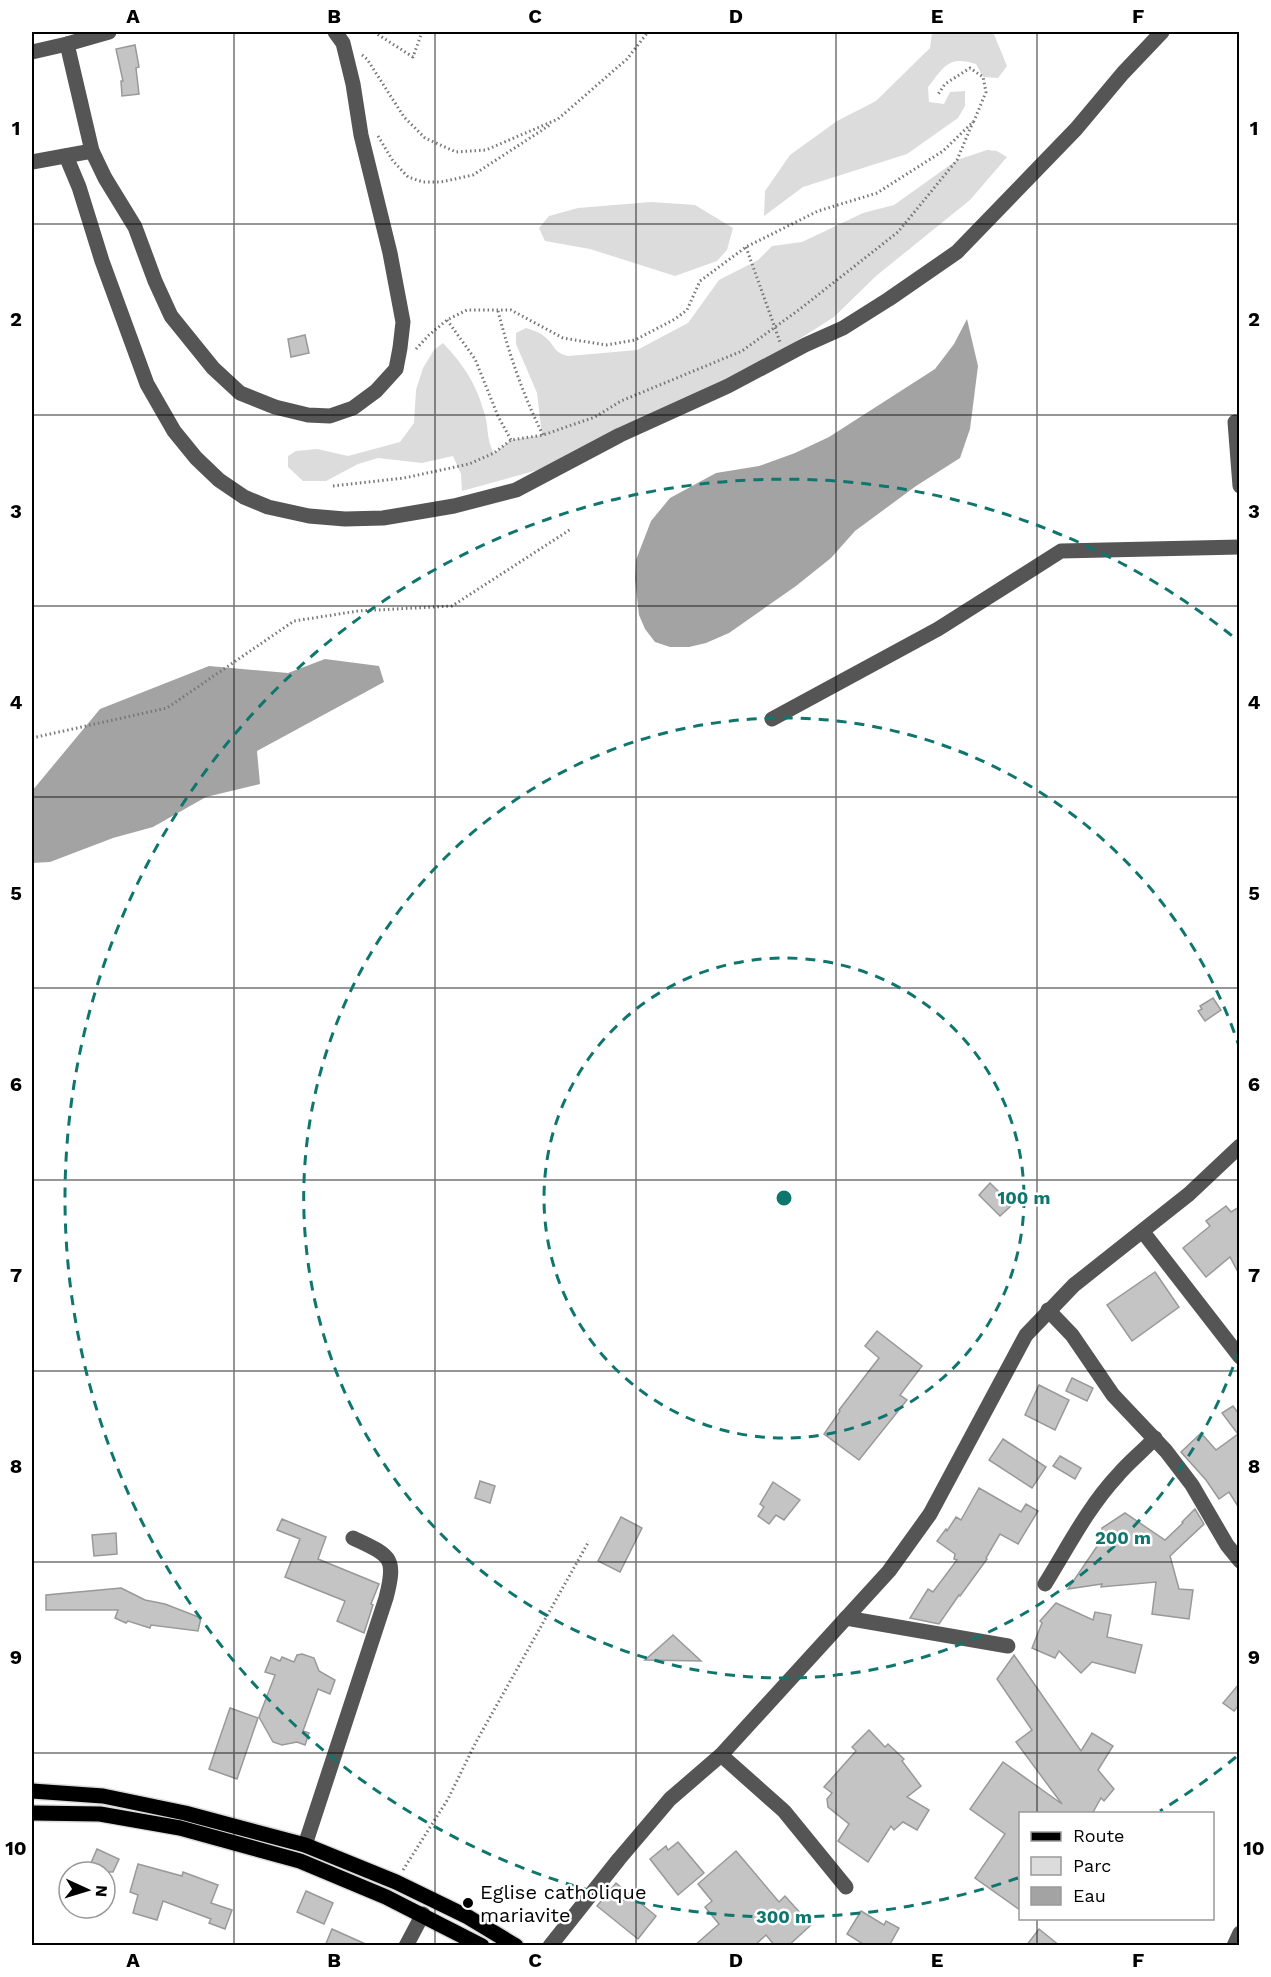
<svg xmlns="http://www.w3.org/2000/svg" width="1271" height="1977" font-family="'Work Sans',sans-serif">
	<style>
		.green { fill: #dcdcdc }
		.water { fill: #a3a3a3 }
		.building { fill: #c4c4c4; stroke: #999; stroke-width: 1.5 }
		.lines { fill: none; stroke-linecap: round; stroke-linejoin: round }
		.major-casing { stroke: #dbdbdb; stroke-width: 18 }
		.path { stroke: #777; stroke-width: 3; stroke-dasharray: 1.5 3; stroke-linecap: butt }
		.minor { stroke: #555; stroke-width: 15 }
		.major { stroke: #000; stroke-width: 15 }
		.grid { fill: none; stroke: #000; stroke-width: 1.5; stroke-opacity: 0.55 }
		.ring { fill: none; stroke: #0f766e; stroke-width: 3; stroke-dasharray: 10 8 }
		.poi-dot { fill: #000; stroke: #fff; stroke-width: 2 }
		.labels { text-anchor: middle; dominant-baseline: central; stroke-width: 5; stroke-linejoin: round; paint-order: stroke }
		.poi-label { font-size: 20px; fill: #000; stroke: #fff; text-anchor: start }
		.centre { fill: #0f766e; stroke: #fff; stroke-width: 3 }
		.ring-label { font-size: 18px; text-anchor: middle; font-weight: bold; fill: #0f766e; stroke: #fff; stroke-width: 5; stroke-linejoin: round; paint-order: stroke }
		.neatline { fill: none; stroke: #000; stroke-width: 2 }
		.grid-label { font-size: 20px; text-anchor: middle; font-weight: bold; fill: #000 }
	</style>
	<rect width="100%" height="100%" fill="#fff"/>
	<!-- green -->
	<g class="green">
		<path d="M932 32H993L1007 66 998 78 983 77 976 64C948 55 944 67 928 87L929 102 944 104 950 92 965 91V106L958 118 907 154 803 187 764 216 765 191 790 155 837 121 876 101 930 48Z"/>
		<path d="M987 150 997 151 1007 157 970 200 876 276 834 317 710 396 549 467 462 491 461 474 453 456 422 463 378 458 358 464 326 481H303L288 467V456L296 451 317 449 348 456 400 442 414 423 416 390 423 368 434 350 443 343C463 364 476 383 484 412 489 426 486 440 494 453L511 440 542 435 537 393 516 344V333L526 328C532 330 540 332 545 337 556 346 553 353 569 356L637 350 688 323 719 280 758 260 772 246 802 242 863 213 894 205 957 160Z"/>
		<path d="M651 202 695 205 733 228 727 250 717 261 675 276 590 249 545 241 539 228 549 216 578 208Z"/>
	</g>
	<!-- water -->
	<g class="water">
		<path d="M967 319 978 366 970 429 960 458 916 486 855 531 831 558 796 586 729 633 706 643 689 647H670L655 642 645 629 639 615 635 579 636 560 651 521 670 498 716 473 759 466 795 453 829 437 935 369 954 344Z"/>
		<path d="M325 659 379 666 384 682 257 751 260 784 206 797 153 827 113 838 50 862 32 863V791L100 709 209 666 288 673Z"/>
	</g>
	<!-- building -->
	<g class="building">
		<path d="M135 45 139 67 136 68 139 94 122 96 121 81H123L116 49Z"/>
		<path d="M305 335 309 353 291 357 288 339Z"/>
		<path d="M1213 998 1221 1010 1205 1021 1198 1011 1202 1009 1200 1006Z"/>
		<path d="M990 1183 1012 1205 1000 1216 979 1195Z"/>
		<path d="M1226 1206 1231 1212 1239 1207V1274L1230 1257 1206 1277 1183 1248 1210 1226 1206 1221Z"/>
		<path d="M1155 1272 1179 1307 1132 1341 1107 1305Z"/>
		<path d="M877 1331 922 1366 900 1395 907 1400 859 1460 824 1434 840 1411 839 1410 879 1358 865 1346Z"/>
		<path d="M1072 1378 1093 1388 1087 1401 1066 1391Z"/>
		<path d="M1039 1385 1069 1400 1055 1430 1025 1415Z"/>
		<path d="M1233 1406 1239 1414V1508L1229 1492 1219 1499 1206 1480 1181 1452 1201 1433 1216 1450 1238 1434 1222 1413Z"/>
		<path d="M1003 1439 1046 1467 1032 1488 989 1460Z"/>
		<path d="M1060 1456 1081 1468 1075 1479 1053 1466Z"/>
		<path d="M480 1481 495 1486 490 1503 475 1498Z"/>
		<path d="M773 1482 800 1500 784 1520 776 1515 769 1524 758 1516 764 1507 760 1504Z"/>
		<path d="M979 1488 1021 1512 1026 1504 1038 1511 1018 1544 1000 1534 986 1558 987 1559 960 1596 959 1595 939 1624 910 1618 928 1589 933 1592 957 1560 954 1559 955 1554 937 1541 946 1529 947 1531 956 1517 961 1520Z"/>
		<path d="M1195 1509 1204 1524 1170 1556 1179 1589 1193 1590 1189 1619 1152 1614 1156 1582 1101 1587 1102 1584 1068 1589 1102 1539V1528L1125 1513 1165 1540 1183 1523 1182 1522Z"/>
		<path d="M621 1517 642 1528 620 1572 598 1561Z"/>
		<path d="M282 1519 326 1537 318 1559 379 1584 371 1604 373 1605 364 1633 337 1621 345 1601 285 1577 300 1539 277 1530Z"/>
		<path d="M116 1533 117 1554 94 1556 92 1535Z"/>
		<path d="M121 1588 145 1600 165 1604 201 1618 198 1631 151 1625 150 1628 128 1621 126 1623 115 1618 118 1610H46V1595Z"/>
		<path d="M1056 1603 1093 1620 1095 1612 1111 1615 1107 1637 1142 1645 1135 1673 1092 1662 1081 1673 1059 1651 1055 1658 1032 1648 1042 1623 1040 1621Z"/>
		<path d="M673 1635 701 1661 645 1660Z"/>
		<path d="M302 1654 314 1658 319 1671 335 1680 330 1694 318 1689 303 1731 309 1733 305 1745 297 1742 282 1745 273 1742 259 1717 275 1675 265 1672 271 1657 280 1661 282 1657 294 1662 297 1655Z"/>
		<path d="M1014 1655 1081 1751 1092 1733 1113 1746 1098 1770 1114 1789 1104 1801 1101 1798 1092 1814H1020V1910L975 1878 1005 1834 970 1809 1003 1762 1062 1804 1016 1742 1032 1730 997 1679Z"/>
		<path d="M1239 1684V1705L1234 1711 1223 1703Z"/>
		<path d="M230 1708 258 1718 237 1779 209 1769Z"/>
		<path d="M869 1730 885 1747 888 1744 904 1759 902 1761 921 1786 907 1797 929 1810 917 1830 903 1822 894 1830 891 1826 868 1862 838 1841 849 1824 828 1807 827 1799 832 1793 824 1787 856 1751 852 1747Z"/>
		<path d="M678 1842 704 1873 678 1895 650 1859 666 1846 668 1850Z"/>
		<path d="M97 1849 119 1859 113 1872H87Z"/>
		<path d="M736 1851 779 1902 785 1896 811 1925 788 1946H775L766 1935 754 1946H694L719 1924 705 1907 712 1901 698 1884Z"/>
		<path d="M138 1864 182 1876 183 1872 218 1885 211 1903 232 1910 225 1929 209 1923 211 1919 163 1901 157 1920 133 1913 138 1895 130 1892Z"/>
		<path d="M616 1883 656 1916 638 1939 597 1906Z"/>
		<path d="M306 1891 333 1903 324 1924 297 1912Z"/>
		<path d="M861 1911 884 1925 886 1921 899 1928 889 1946H866L847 1934Z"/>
		<path d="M332 1929 370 1946H325Z"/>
		<path d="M1039 1929 1060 1946H1026Z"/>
	</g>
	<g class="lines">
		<defs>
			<g id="major">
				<path d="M32 1791 103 1796 185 1813 305 1845 396 1882 468 1917 516 1946"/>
				<path d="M32 1813 100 1814 180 1828 300 1861 386 1897 482 1946"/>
			</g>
		</defs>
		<!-- major casing -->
		<use href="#major" class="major-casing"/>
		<!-- path -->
		<g class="path">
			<path d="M374 32 413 57 422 32"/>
			<path d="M362 55 367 59 404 117 425 138 456 152 486 150 558 119 627 59 648 32"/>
			<path d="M378 136 393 161 408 177 423 182H441L473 175 550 125"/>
			<path d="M746 247 780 342"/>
			<path d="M498 311C509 354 523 395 543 435"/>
			<path d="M447 320 475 359 498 416 511 440"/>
			<path d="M416 349 429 335 447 320 467 310H511L563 338 606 345 635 340 675 319 687 310 700 281 746 247 818 211 877 193 943 151 974 121 986 92 983 77 970 68 945 84 937 96"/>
			<path d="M333 486 404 478 469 464 494 453 511 440 543 435 595 417 621 401 742 351 800 309 898 232 957 160 973 122"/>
			<path d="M32 738 167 708 294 621 358 611 452 606 571 529"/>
			<path d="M403 1870 448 1799 476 1742 589 1541"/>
		</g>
		<!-- minor -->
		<g class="minor">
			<path d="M67 44 92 151"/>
			<path d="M32 52 67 44 109 32"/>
			<path d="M66 156 79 187 102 261 147 384 174 431 196 458 219 480 244 497 268 507 309 516 345 519 383 518 454 506 516 490 620 435 728 386 805 345 843 328 889 299 957 252 1076 129 1123 73 1162 32"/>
			<path d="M32 162 92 151 105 178 135 227 155 281 171 316 213 368 240 393 275 407 308 415 330 416 353 408 376 391 396 369 400 348 403 322 390 253 361 135 353 84 343 43 335 32"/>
			<path d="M1235 422 1240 486"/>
			<path d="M772 719 938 629 1061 551 1240 547"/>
			<path d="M1143 1232 1240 1357"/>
			<path d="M1048 1310 1072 1335 1113 1395 1166 1451 1192 1485 1227 1545 1240 1561"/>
			<path d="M1045 1584C1068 1547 1088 1507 1118 1475 1129 1462 1143 1451 1155 1438"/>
			<path d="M846 1618 1008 1646"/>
			<path d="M721 1755 784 1811 846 1887"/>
			<path d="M305 1845 386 1598C397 1556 390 1556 353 1538"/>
			<path d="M406 1946 423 1914"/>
			<path d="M550 1946 619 1859 670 1799 721 1755 889 1571 930 1514 1026 1335 1074 1285 1189 1194 1240 1146"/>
			<path d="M1234 1946 1240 1933"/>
		</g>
		<!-- major -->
		<use href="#major" class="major"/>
	</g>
	<!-- grid -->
	<path class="grid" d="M234 32V1946M435 32V1946M636 32V1946M836 32V1946M1037 32V1814M32 224H1240M32 415H1240M32 606H1240M32 797H1240M32 988H1240M32 1180H1240M32 1371H1240M32 1562H1240M32 1753H1240M1037 1918V1946"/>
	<!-- distance rings -->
	<g class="ring">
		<circle cx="784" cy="1198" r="240"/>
		<path d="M1239 1350A480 480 0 1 1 1239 1046"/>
		<path d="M1236 1757A719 719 0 0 1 1160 1811M1018 1878A719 719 0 1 1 1236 639"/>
	</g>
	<!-- markers -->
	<circle class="poi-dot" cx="468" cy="1903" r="6"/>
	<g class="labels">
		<!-- poi labels -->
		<g class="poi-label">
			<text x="480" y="1892">Eglise catholique<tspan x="480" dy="23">mariavite</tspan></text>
		</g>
	</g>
	<circle cx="784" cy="1198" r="9" class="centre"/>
	<g class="ring-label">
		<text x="1024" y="1204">100 m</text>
		<text x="1123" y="1544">200 m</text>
		<text x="784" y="1923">300 m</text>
	</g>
	<!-- border -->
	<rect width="1271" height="1977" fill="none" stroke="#ffffff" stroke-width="66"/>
	<!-- legend -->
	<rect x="1019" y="1812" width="195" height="108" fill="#ffffff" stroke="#999999" stroke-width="1.5"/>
	<rect x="1031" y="1832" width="30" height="9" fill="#000000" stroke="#999999" stroke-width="1.5"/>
	<text x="1073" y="1842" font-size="18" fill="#000000">Route</text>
	<rect x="1031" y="1857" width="30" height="18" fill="#dcdcdc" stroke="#999999" stroke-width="1.5"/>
	<text x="1073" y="1872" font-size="18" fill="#000000">Parc</text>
	<rect x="1031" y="1887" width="30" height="18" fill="#a3a3a3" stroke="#999999" stroke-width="1.5"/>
	<text x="1073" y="1902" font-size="18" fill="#000000">Eau</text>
	<!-- north arrow -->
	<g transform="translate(87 1890) rotate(94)"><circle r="28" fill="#ffffff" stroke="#999999" stroke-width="1.5"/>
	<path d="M0-4.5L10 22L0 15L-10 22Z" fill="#000000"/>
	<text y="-9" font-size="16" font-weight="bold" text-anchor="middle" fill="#000000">N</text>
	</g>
	<rect x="33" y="33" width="1205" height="1911" class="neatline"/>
	<g class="grid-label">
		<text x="133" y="23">A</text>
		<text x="334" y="23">B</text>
		<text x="535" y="23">C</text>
		<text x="736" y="23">D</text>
		<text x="937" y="23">E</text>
		<text x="1138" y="23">F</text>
		<text x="16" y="135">1</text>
		<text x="1254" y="135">1</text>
		<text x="16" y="326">2</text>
		<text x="1254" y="326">2</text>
		<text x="16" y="518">3</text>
		<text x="1254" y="518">3</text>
		<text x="16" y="709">4</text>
		<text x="1254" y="709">4</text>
		<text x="16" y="900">5</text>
		<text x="1254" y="900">5</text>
		<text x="16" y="1091">6</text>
		<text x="1254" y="1091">6</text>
		<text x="16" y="1282">7</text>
		<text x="1254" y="1282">7</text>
		<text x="16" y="1473">8</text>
		<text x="1254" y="1473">8</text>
		<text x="16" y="1664">9</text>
		<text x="1254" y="1664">9</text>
		<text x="16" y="1855">10</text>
		<text x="1254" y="1855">10</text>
		<text x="133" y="1967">A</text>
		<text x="334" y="1967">B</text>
		<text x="535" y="1967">C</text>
		<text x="736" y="1967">D</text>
		<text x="937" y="1967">E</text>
		<text x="1138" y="1967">F</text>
	</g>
</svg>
